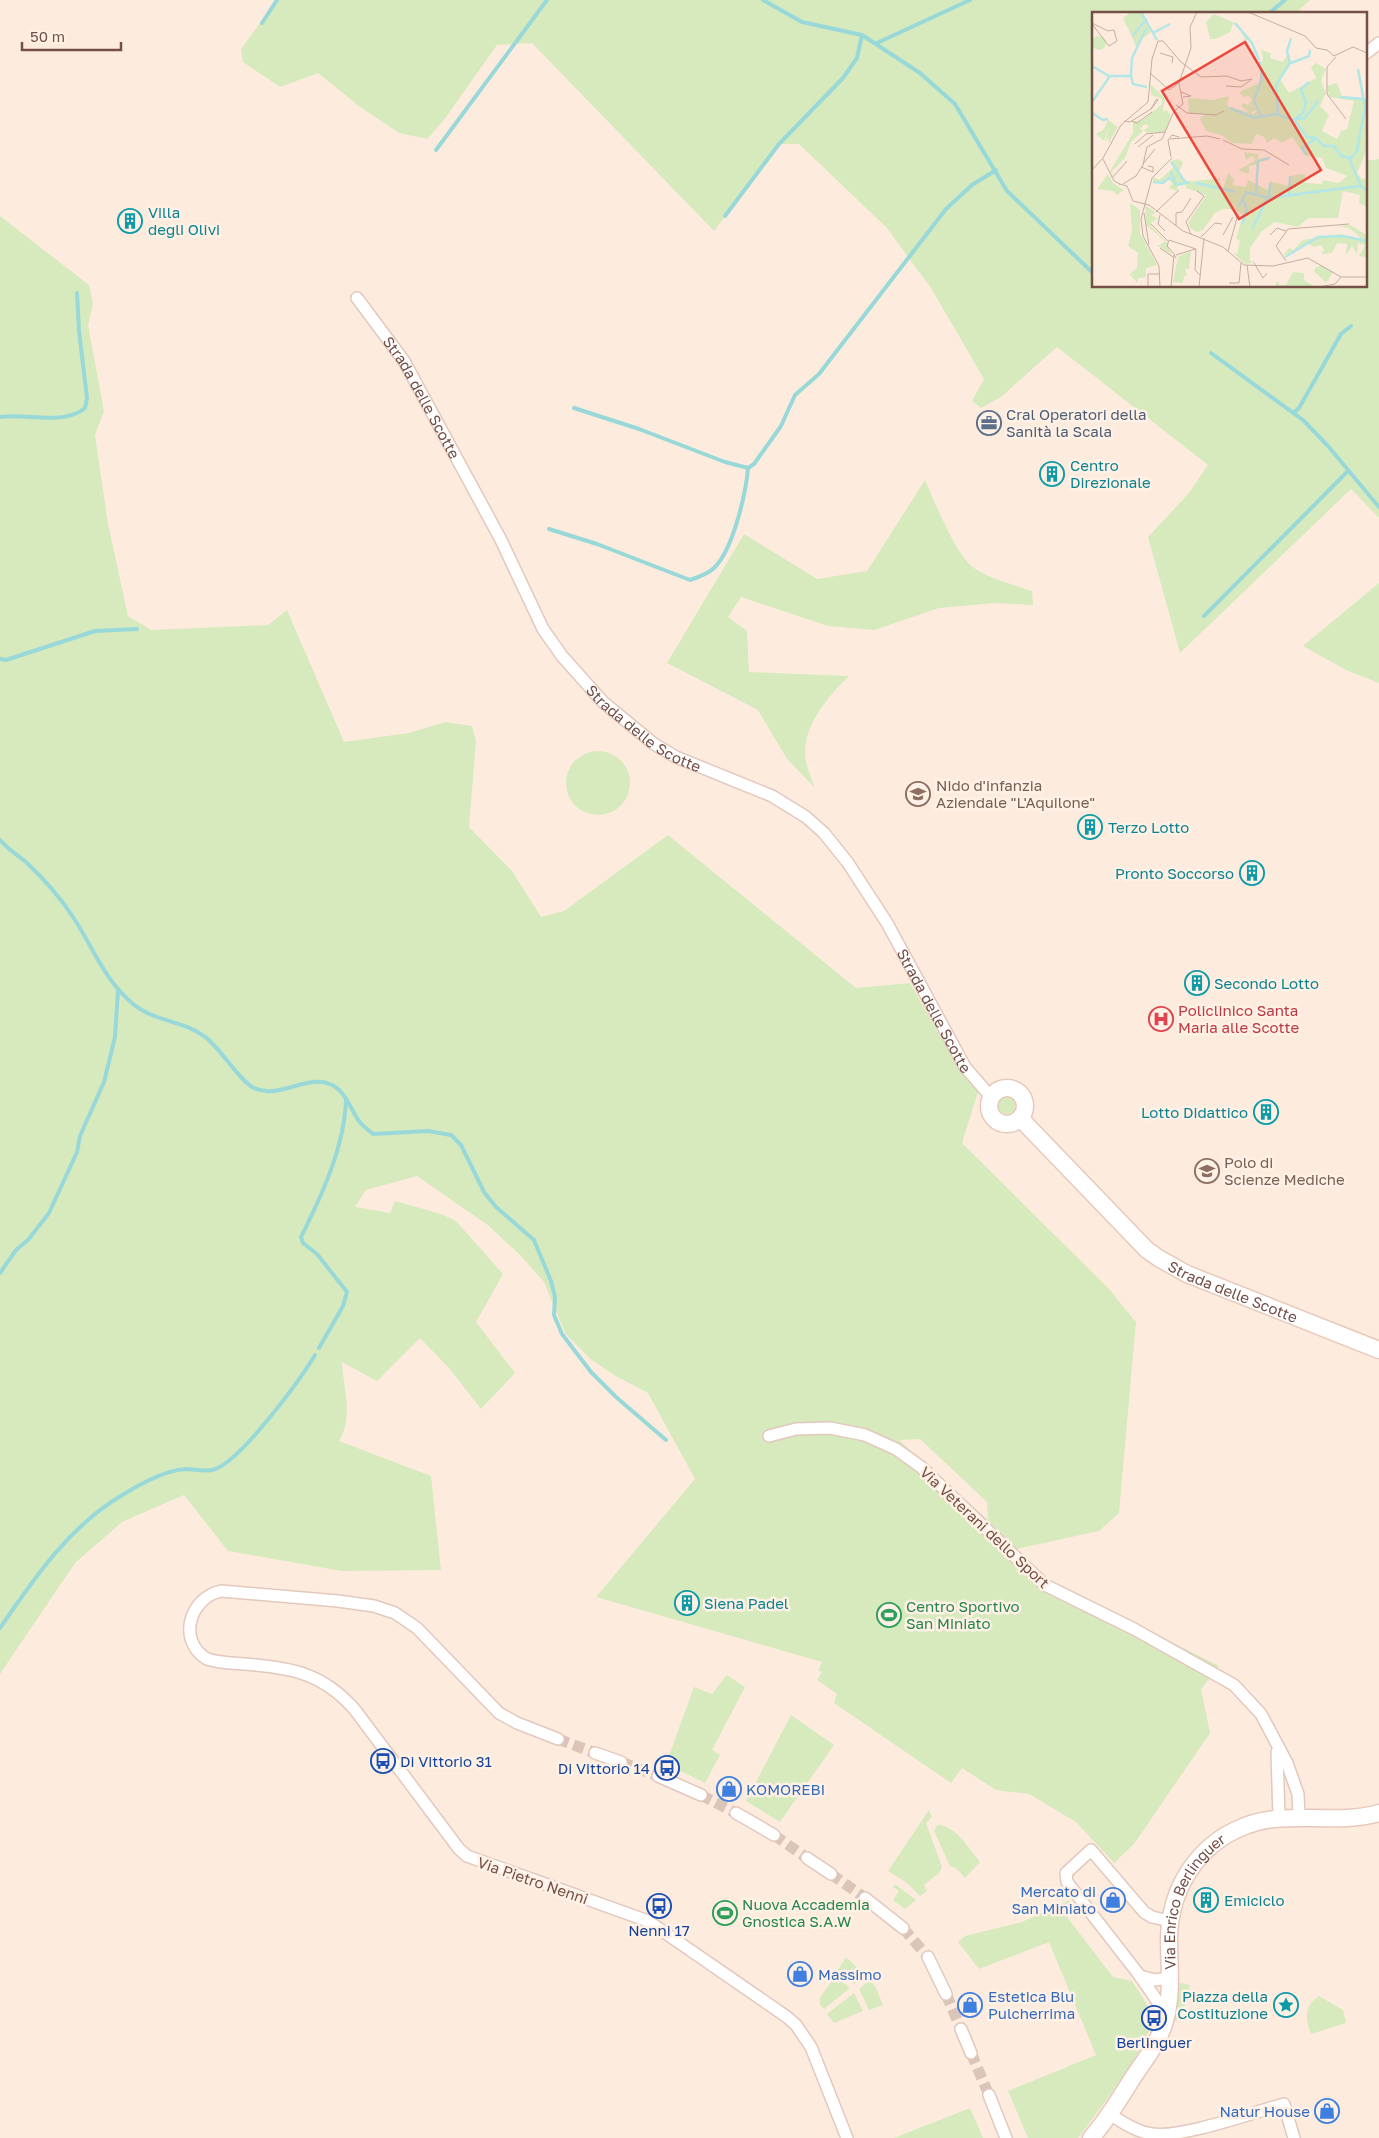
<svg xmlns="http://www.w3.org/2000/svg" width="1379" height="2138" font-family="'Golos Text',sans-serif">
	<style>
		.green { fill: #d6eabd; fill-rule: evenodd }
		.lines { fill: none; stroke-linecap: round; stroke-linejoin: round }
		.stream { stroke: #99d8d8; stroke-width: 4 }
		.street-tunnel { stroke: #dac5b8; stroke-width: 11; stroke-dasharray: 11 5.5; stroke-linecap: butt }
		.street-casing { stroke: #e3c8bd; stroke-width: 14 }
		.secondary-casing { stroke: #e8c8ba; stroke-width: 19 }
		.street { stroke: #fff; stroke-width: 11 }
		.secondary { stroke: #fff; stroke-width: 16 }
		.labels { text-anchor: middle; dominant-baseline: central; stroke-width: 5; stroke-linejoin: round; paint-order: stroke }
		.culture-label { font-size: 15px; fill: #0d838f; stroke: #fff1e5; text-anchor: start }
		.street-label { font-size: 15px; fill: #734f46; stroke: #fff1e5 }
		.service-label { font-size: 15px; fill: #4e5e75; stroke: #fff1e5; text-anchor: start }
		.education-label { font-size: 15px; fill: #785e54; stroke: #fff1e5; text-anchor: start }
		.health-label { font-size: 15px; fill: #be3a42; stroke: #fff1e5; text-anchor: start }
		.leisure-label { font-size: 15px; fill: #27864d; stroke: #fff1e5; text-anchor: start }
		.transit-label { font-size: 15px; fill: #164399; stroke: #fff1e5 }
		.shop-label { font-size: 15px; fill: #366cbe; stroke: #fff1e5; text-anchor: start }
		.inset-river { fill: none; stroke: #b3e6e6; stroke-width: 2.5 }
		.inset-road { fill: none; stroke: #c6ada1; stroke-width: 1 }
		.view { fill: #ec493e; fill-opacity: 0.15; stroke: #ec493e; stroke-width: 2.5 }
		.inset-edge { fill: none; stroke: #734f46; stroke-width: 2.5 }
	</style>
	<rect width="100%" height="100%" fill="#fdecde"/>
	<!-- green -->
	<g class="green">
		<path d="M277 0H1310L1295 14H1093V286H1365V161L1379 159V518L1351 489 1180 653 1148 537 1189 493 1208 465 1057 347 1001 397 981 408 972 401 984 379 931 288 886 227 799 144H779L714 231 532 43 497 45 444 120 427 139 399 133 360 107 318 73 280 87 243 62 241 49Z"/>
		<path d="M0 216 89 285 93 304 88 325 104 411 95 435 108 524 128 616 151 630 268 625 287 610 344 742 409 733 445 722 472 726 476 741 469 827 512 871 541 917 564 911 668 835 856 988 910 983 959 1070 978 1092 962 1143 1109 1289 1136 1322 1119 1513 1099 1531 1016 1549 1049 1580 1219 1666 1201 1689 1210 1733 1134 1844 1114 1863 1076 1822 1029 1794 996 1790 962 1768 951 1783 834 1703 837 1694 817 1680 822 1672 818 1670 822 1662 596 1597 695 1479 648 1393 614 1375 589 1358 565 1333 544 1282 521 1256 489 1226 417 1176 366 1190 355 1207 390 1213 395 1201 441 1214 456 1221 503 1274 476 1322 515 1373 481 1409 449 1368 420 1338 377 1381 342 1362C343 1387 354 1417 339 1441L431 1476 441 1570 342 1571 228 1551 184 1495 122 1522 75 1563 0 1674ZM920 1439 987 1502 988 1520 899 1440Z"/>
		<path d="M925 480C935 502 955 554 974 568 990 579 1013 584 1032 591L1033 605 995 603 939 608 874 630 828 626 741 597 728 617 747 631 749 672 849 676C827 698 800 728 806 762 808 771 812 780 815 788L787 759 758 710 667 663 744 534 817 579 867 571Z"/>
		<path d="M1379 583V683L1346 670 1303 646Z"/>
		<circle cx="598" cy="783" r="32"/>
		<circle cx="1007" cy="1105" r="9"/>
		<path d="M727 1675 745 1687 712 1750 720 1755 705 1783 666 1764 694 1687 712 1694Z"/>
		<path d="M791 1715 834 1745 780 1822 746 1801Z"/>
		<path d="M929 1810 932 1817 926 1823 942 1867 939 1873 924 1885 927 1891 920 1896 907 1883 888 1871Z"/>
		<path d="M937 1825C955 1824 970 1850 980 1862L965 1878 956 1868 950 1866 934 1831Z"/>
		<path d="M895 1884 916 1900 905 1909 893 1900 899 1891 893 1887Z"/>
		<path d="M1069 1900 1078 1909 1067 1917 1113 1977 1132 1981C1138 1992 1150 2005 1152 2018 1154 2040 1093 2118 1078 2138H1028L1008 2091 1096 2055 1049 1942 979 1969 958 1942 965 1936 1022 1922Z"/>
		<path d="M846 1957 865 1975 854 1984 838 1970Z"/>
		<path d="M835 1976 850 1988 824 2009 820 2005V1998Z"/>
		<path d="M870 1980 876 1988 883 2005 869 2010 859 1989Z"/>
		<path d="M1180 1983 1190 1985 1189 1988 1192 1993 1176 2021 1174 2019 1177 1987Z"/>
		<path d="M854 1993 863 2011 834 2023 827 2014Z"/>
		<path d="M1319 1996 1343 2010 1346 2023 1311 2034C1305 2019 1304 2006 1319 1996Z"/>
		<path d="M970 2108 983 2138H894Z"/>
	</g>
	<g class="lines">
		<!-- stream -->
		<g class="stream">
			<path d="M763 0 802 22 862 35 920 73 955 104 1007 191 1093 273"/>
			<path d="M1268 14 1285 0"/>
			<path d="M262 23 277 0"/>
			<path d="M877 43 970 0"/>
			<path d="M436 150 547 0"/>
			<path d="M725 216 779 144 843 78 857 58 862 35"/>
			<path d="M1211 353 1303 420 1328 446 1379 507"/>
			<path d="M574 408 639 429 725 462 748 468"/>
			<path d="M1293 413 1299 408 1341 334 1351 326"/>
			<path d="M0 417C26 413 64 426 85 408L87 398 79 331 77 293"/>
			<path d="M549 529 597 544 690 580C699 577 708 574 714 568 733 550 746 493 748 468L754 464 781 426 795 395 819 374 946 209 972 185 996 170"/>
			<path d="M1204 616 1348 471"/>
			<path d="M0 659 6 660 95 631 137 629"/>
			<path d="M0 840C8 849 17 855 26 862 43 878 60 897 73 917 93 947 104 980 133 1004 155 1022 182 1020 204 1036 220 1047 239 1081 254 1088 279 1100 308 1073 332 1085 346 1092 351 1110 359 1121 362 1126 369 1130 373 1134L428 1131 451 1135 461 1145 484 1192 496 1207 534 1240 551 1281 555 1297 554 1315 562 1334 591 1372 616 1397 666 1440"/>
			<path d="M0 1273 16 1250 28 1240 49 1213 77 1152 80 1136 104 1082 115 1037 118 991"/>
			<path d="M319 1348 343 1306 347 1292 317 1254 303 1243 301 1237C321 1197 345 1146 346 1099"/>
			<path d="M0 1628C34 1579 67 1529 119 1497 137 1486 164 1470 186 1469 194 1469 203 1472 212 1470 238 1465 300 1380 315 1355"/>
		</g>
		<!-- street-tunnel -->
		<g class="street-tunnel">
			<path d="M558 1739 595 1753"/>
			<path d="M621 1762 658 1776"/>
			<path d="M701 1795 736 1813"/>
			<path d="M774 1835 807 1858"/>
			<path d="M831 1874 865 1898"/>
			<path d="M903 1928 928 1957"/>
			<path d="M946 1994 961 2029"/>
			<path d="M971 2053 989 2095"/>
		</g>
		<defs>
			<g id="street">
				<path d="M1365 54 1379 43"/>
				<path id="s1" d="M357 298 404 361 501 540 543 629 562 656 603 702 654 744 676 757 772 796 806 817 824 833 848 863 887 923 965 1067 991 1097"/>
				<path d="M769 1436 796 1429 830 1428 865 1435 896 1449 921 1467 1045 1585 1134 1629 1234 1685 1261 1714 1287 1763 1298 1794 1299 1817"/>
				<path d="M558 1739 517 1723 499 1713 417 1628 395 1613 374 1606 338 1601 221 1591C189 1598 177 1641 207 1659 219 1663 232 1663 245 1664 292 1668 323 1673 355 1710L459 1849 467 1856 648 1921 787 2017 796 2025 811 2047 847 2138"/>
				<path d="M1277 1752 1279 1818"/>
				<path d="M595 1753 621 1762"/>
				<path d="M658 1776 701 1795"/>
				<path d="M736 1813 774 1835"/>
				<path d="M807 1858 831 1874"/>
				<path d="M865 1898 903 1928"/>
				<path d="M928 1957 946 1994"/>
				<path d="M1140 1976 1155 1980 1169 1978"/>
				<path d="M1167 2015 1140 1976 1067 1882 1066 1873 1091 1850 1144 1912 1152 1917 1170 1921"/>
				<path d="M961 2029 971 2053"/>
				<path d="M989 2095 1006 2138"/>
				<path d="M1110 2114C1123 2123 1137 2132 1152 2134 1183 2138 1251 2113 1284 2104L1294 2138"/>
			</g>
			<g id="secondary">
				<circle cx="1007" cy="1106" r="18"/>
				<path id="s2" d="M1020 1118 1147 1250 1160 1259 1187 1274 1379 1350"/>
				<path id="s3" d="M1091 2138C1107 2120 1119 2100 1132 2079 1143 2062 1158 2044 1164 2024 1173 1996 1169 1966 1169 1938 1170 1888 1198 1844 1245 1826 1288 1809 1335 1826 1379 1813"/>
			</g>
		</defs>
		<!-- street casing -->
		<use href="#street" class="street-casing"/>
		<!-- secondary casing -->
		<use href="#secondary" class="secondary-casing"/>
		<!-- street -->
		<use href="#street" class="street"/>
		<!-- secondary -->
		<use href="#secondary" class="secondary"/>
	</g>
	<!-- icons -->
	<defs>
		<symbol id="building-ring" viewBox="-11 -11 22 22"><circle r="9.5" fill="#fff1e5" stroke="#0f9aa8" stroke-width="1.5"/><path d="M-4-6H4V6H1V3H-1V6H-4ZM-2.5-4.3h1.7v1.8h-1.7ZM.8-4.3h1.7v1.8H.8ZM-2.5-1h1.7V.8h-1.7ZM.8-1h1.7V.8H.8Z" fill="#0f9aa8"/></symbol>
		<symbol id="office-ring" viewBox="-11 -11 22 22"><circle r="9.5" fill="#fff1e5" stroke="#5c6f8a" stroke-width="1.5"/><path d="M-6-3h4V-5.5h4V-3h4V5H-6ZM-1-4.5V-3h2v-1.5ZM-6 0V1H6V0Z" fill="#5c6f8a"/></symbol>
		<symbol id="school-ring" viewBox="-11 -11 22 22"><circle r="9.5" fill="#fff1e5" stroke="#8d6e63" stroke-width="1.5"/><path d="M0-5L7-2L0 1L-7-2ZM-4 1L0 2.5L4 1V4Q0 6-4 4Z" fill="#8d6e63"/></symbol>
		<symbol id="hospital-ring" viewBox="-11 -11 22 22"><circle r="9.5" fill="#fff1e5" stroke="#e0444e" stroke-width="1.5"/><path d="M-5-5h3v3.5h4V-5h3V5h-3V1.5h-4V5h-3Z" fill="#e0444e"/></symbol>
		<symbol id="university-ring" viewBox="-11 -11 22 22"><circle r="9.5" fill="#fff1e5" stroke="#8d6e63" stroke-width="1.5"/><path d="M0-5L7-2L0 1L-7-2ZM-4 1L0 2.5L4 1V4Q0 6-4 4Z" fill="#8d6e63"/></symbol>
		<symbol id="stadium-ring" viewBox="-11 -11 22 22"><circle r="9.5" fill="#fff1e5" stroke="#2e9e5b" stroke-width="1.5"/><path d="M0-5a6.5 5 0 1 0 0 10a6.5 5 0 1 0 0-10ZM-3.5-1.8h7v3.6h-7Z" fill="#2e9e5b"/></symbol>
		<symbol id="bus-ring" viewBox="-11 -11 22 22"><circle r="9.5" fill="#fff1e5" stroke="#1a4fb4" stroke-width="1.5"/><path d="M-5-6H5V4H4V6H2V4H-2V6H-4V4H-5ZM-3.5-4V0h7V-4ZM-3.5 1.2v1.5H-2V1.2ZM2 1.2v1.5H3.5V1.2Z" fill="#1a4fb4"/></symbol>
		<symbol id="shop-ring" viewBox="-11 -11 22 22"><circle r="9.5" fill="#fff1e5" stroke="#3f7fe0" stroke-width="1.5"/><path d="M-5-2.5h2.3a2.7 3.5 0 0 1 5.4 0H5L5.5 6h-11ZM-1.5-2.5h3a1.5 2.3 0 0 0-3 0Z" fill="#3f7fe0"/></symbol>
		<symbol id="sight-ring" viewBox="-11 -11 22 22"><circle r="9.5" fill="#fff1e5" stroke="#0f9aa8" stroke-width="1.5"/><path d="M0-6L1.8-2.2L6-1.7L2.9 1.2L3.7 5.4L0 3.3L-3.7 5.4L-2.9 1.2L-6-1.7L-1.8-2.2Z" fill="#0f9aa8"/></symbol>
	</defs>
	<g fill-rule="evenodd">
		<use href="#building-ring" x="116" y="207" width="28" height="28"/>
		<use href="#office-ring" x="975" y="409" width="28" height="28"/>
		<use href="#building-ring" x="1038" y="460" width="28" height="28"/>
		<use href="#school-ring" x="904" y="780" width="28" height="28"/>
		<use href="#building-ring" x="1076" y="813" width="28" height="28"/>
		<use href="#building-ring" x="1238" y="859" width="28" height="28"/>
		<use href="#building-ring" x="1183" y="969" width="28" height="28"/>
		<use href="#hospital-ring" x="1147" y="1005" width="28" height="28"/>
		<use href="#building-ring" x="1252" y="1098" width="28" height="28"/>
		<use href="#university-ring" x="1193" y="1157" width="28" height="28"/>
		<use href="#building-ring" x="673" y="1589" width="28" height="28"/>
		<use href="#stadium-ring" x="875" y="1601" width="28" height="28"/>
		<use href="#bus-ring" x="369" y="1747" width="28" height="28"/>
		<use href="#bus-ring" x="653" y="1754" width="28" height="28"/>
		<use href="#shop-ring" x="715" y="1775" width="28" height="28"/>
		<use href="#shop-ring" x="1099" y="1886" width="28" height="28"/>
		<use href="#building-ring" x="1192" y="1886" width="28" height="28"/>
		<use href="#bus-ring" x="645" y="1892" width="28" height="28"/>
		<use href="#stadium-ring" x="711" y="1899" width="28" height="28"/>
		<use href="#shop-ring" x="786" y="1960" width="28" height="28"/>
		<use href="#shop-ring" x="956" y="1991" width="28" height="28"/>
		<use href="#sight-ring" x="1272" y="1991" width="28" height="28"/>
		<use href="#bus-ring" x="1140" y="2004" width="28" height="28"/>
		<use href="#shop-ring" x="1313" y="2097" width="28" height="28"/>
	</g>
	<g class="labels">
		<!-- culture labels -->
		<g class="culture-label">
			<text x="148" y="212">Villa<tspan x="148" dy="17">degli Olivi</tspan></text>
			<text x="1070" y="465">Centro<tspan x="1070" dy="17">Direzionale</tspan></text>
			<text x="1108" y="827">Terzo Lotto</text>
			<text x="1234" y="873" text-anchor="end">Pronto Soccorso</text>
			<text x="1214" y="983">Secondo Lotto</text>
			<text x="1248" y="1112" text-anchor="end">Lotto Didattico</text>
			<text x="704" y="1603">Siena Padel</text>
			<text x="1224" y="1900">Emiciclo</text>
			<text x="1268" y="1996" text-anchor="end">Piazza della<tspan x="1268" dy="17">Costituzione</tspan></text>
		</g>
		<!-- street labels -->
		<g class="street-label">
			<text stroke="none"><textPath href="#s1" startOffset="119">Strada delle Scotte</textPath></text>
			<text stroke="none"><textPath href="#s1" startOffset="524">Strada delle Scotte</textPath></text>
			<text stroke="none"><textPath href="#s1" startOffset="944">Strada delle Scotte</textPath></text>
			<text stroke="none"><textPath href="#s2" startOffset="279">Strada delle Scotte</textPath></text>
			<text transform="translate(985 1527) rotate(43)">Via Veterani dello Sport</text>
			<text transform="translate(533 1880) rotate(19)">Via Pietro Nenni</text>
			<text stroke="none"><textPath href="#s3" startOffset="266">Via Enrico Berlinguer</textPath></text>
		</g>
		<!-- service labels -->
		<g class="service-label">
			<text x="1006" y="414">Cral Operatori della<tspan x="1006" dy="17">Sanità la Scala</tspan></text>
		</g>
		<!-- education labels -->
		<g class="education-label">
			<text x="936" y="785">Nido d'infanzia<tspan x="936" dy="17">Aziendale "L'Aquilone"</tspan></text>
			<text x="1224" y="1162">Polo di<tspan x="1224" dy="17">Scienze Mediche</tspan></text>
		</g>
		<!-- health labels -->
		<g class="health-label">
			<text x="1178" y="1010">Policlinico Santa<tspan x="1178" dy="17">Maria alle Scotte</tspan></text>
		</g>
		<!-- leisure labels -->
		<g class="leisure-label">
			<text x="906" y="1606">Centro Sportivo<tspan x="906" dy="17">San Miniato</tspan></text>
			<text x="742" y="1904">Nuova Accademia<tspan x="742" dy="17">Gnostica S.A.W</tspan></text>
		</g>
		<!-- transit labels -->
		<g class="transit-label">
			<text x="400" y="1761" text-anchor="start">Di Vittorio 31</text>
			<text x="650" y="1768" text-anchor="end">Di Vittorio 14</text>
			<text x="659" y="1930">Nenni 17</text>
			<text x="1154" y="2042">Berlinguer</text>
		</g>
		<!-- shop labels -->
		<g class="shop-label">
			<text x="746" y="1789">KOMOREBI</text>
			<text x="1096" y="1891" text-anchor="end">Mercato di<tspan x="1096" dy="17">San Miniato</tspan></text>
			<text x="818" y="1974">Massimo</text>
			<text x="988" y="1996">Estetica Blu<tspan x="988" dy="17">Pulcherrima</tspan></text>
			<text x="1310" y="2111" text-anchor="end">Natur House</text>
		</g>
	</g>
	<!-- overview -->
	<g transform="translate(1092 12)">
		<rect width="275" height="275" fill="#fdecde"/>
		<path d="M39 0H49L59 20 48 28 45 36 31 6ZM122 2 145 12 157 28H153L147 15 141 12 138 20 124 27H118L114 10ZM0 31a7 7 0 1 1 14 0a7 7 0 1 1-14 0ZM169 38 179 41 178 46 191 50 197 40 198 51 188 67 197 81 224 66 219 55 224 51 234 57 229 69 234 81 228 94 237 103 230 119 245 127 249 119 255 117 262 89 237 85 235 74 245 71 250 84 275 87V138L265 161 270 167 275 166V195L267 191 268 183 251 179 246 206H216L206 215 183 210 169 220 158 236V249L164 250 153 252 141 241 145 242 148 228 144 227 151 203 142 197H131L123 201 111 218 105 220 98 216 96 211 114 183 94 176V173L86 174 85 179 77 176 80 172 77 166 71 172 60 168 62 165 67 168 82 155 79 149 86 147 91 150 87 160 95 170 128 166 125 175 131 177 136 161 142 167 141 173 154 175 156 168 176 178 178 169 196 174 199 164 209 162 213 163V171L230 172 231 168 247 171 255 164 234 156 230 146 214 144 200 125 190 131 182 126 175 131 172 125 164 122 160 132 140 131 131 124 114 119 108 107 113 102H97L96 86 121 88 137 84 135 94 162 102 165 98 158 101 149 94 150 91 156 93 160 88 157 84 151 85 147 80 167 71 171 46ZM58 72 73 86 71 100 74 98 79 103 73 120 55 121 52 118 57 114 53 112 48 117 51 119 39 130 33 146 20 159 21 165 18 159 41 121V110L51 108 70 92V87L59 83ZM16 108 26 115 16 132 17 125 13 130 17 115 12 129 4 122 11 118ZM152 140 166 142V152L157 154V162L146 158 164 148 160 144 154 148ZM16 162 21 171 32 178 25 183 21 179 5 177ZM38 191 48 198V221L65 253 54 256V265L46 266 45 271 38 262 45 256 46 241 36 234 40 218ZM53 193 64 201 59 203 66 207 62 208 65 212 61 209 58 213 74 229 80 243 66 234 73 229 54 213ZM258 213 275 223V246L267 244 273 233 267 232V224L257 216 245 214ZM248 222 267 227 265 242 260 234 254 243 255 232 245 231 240 241 229 242 232 238 229 233 222 235 215 231 191 244 197 236 201 238 211 228ZM99 239 97 257H93L95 264H92L91 271 81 270 86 245ZM230 253 241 260 234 271 222 259 223 256ZM201 260 212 261V268L224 275H183L185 269 188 273H194Z" fill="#d6eabd"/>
		<path class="inset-river" d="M49 0 65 28M143 11 160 31 167 48M61 21 78 12M41 23 55 7M199 51 217 44 218 38M0 54 17 64H39L41 72 55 75M39 63 40 46 54 17M248 85 272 87M162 88 170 67 168 49M162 89 169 104M0 90 18 64M138 96 162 106 184 102 202 108 215 125 224 126 232 134H242L249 144 257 146 269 174 275 179M0 101 11 108 16 107M186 102 184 73 198 51 195 39 199 26M204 107 213 106 226 89M203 108 212 99 214 90 209 77 217 70M214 143 210 136 223 127M258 147 265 139 273 95 266 57M79 150 94 171M79 160 84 173 98 170M61 170 71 171 77 166 80 168M104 171 144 180M153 180 177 186 268 174M164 183 166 149 178 146M197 183 198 164M177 186 178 171M146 195 154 181M150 212 155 197 151 188M160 217 175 187M193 245 226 225 251 224 275 229"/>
		<path class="inset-road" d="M156 0 213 24 224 36 235 38 242 44 261 35 275 41M0 11 16 19 22 18 25 29 17 34 0 12M68 41 81 45 80 51M244 45 235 55V82L254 107M58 61 77 78 87 71M134 74 149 75 160 67M89 80 99 84 91 85M65 87 66 88 59 97 64 88ZM84 93 95 101 124 103 132 99M32 109 38 110 59 97M40 109 45 111 60 100M78 127 115 124 128 127M131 128 150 137 172 138 197 153M43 132 54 122 73 120M46 135 61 123M79 145 76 128 80 123 87 125M11 147 22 169 28 172M51 152 63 137M49 155 61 160V155L56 154M0 158 11 146 29 113 56 90 60 47 66 29H71L89 50 109 65 135 64 149 69 160 67M20 166 35 149M27 172 35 174 41 189 57 193 91 219 131 235 152 253 181 254 216 246 249 265H275M31 172 44 164 51 153 55 135 70 127 82 99 91 92 87 71 99 36 98 15 105 0M64 200 87 178M52 201 57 233M68 203 66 212 73 219M61 214 59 212 76 229M84 214V201L90 200 99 186M99 222 94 210 112 184 105 179M131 223 141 205M178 223 185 216 194 219M109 225 123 211 130 212M68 236 81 245M136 239 146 202M83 243 75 234 77 228 104 237 103 258 108 263M84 243 103 237M194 249 184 234 196 217 257 212M162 251 171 266 175 261M155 253 158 275M137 271H147L149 251M232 274 243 272 249 265M56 275V262H67M68 275 67 254 51 224 49 207 60 166 80 146M79 275 82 243 84 246M107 275 112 226"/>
		<path class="view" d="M153 30 229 158 147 207 70 79Z"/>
		<rect width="275" height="275" class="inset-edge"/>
	</g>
	<!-- scale -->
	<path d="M22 42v8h99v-8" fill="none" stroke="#734f46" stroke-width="2.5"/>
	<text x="30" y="42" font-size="15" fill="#734f46" stroke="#fff1e5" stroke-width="4" paint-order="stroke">50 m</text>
</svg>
